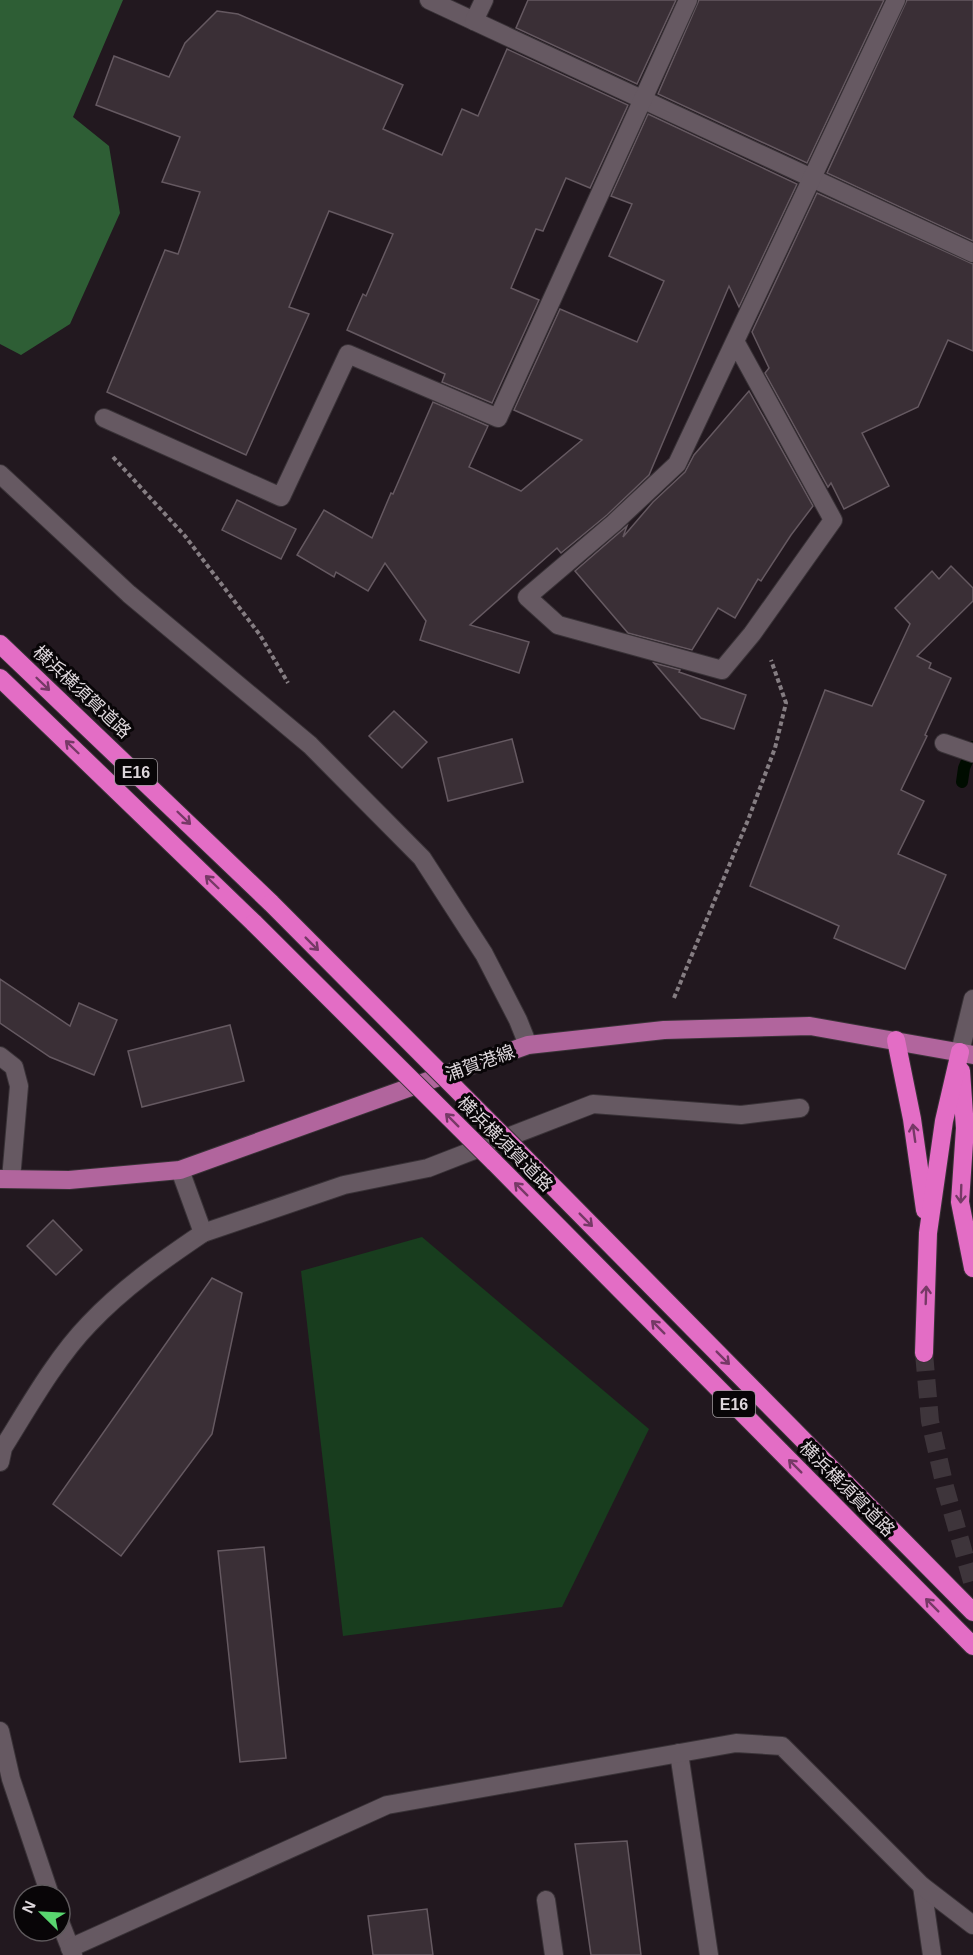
<svg xmlns="http://www.w3.org/2000/svg" width="973" height="1955" font-family="Helvetica,'Noto Sans JP',sans-serif">
	<style>
		.green { fill: #183d1e }
		.forest { fill: #2e5e35 }
		.lines { fill: none; stroke-linecap: round; stroke-linejoin: round }
		.stream { stroke: #000c00; stroke-width: 12 }
		.building { fill: #3a2f36; stroke: #655961; stroke-width: 1.5 }
		.highway-tunnel { stroke: #3e353b; stroke-width: 18; stroke-dasharray: 18 9; stroke-linecap: butt }
		.minor-casing { stroke: #393237; stroke-width: 20 }
		.major-casing { stroke: #393237; stroke-width: 20 }
		.highway-casing { stroke: #393237; stroke-width: 20 }
		.path { stroke: #857d82; stroke-width: 4; stroke-dasharray: 4.5 3; stroke-linecap: butt }
		.minor { stroke: #665962; stroke-width: 18 }
		.major { stroke: #b1659d; stroke-width: 18 }
		.highway { stroke: #e36dc5; stroke-width: 18 }
		.highway-bridge-casing { stroke: #393237; stroke-width: 20; stroke-linecap: butt }
		.highway-bridge { stroke: #e36dc5; stroke-width: 18 }
		.oneway { stroke: #763966 }
		.labels { text-anchor: middle; dominant-baseline: central; stroke-width: 6; stroke-linejoin: round; paint-order: stroke }
		.shield { fill: #080507; stroke: #9e989c; stroke-width: 1.5 }
		.shield-label { font-size: 16px; font-weight: bold; fill: #ded7dc }
		.street-label { font-size: 18px; fill: #ded7dc; stroke: #080507 }
	</style>
	<rect width="100%" height="100%" fill="#22181f"/>
	<!-- green -->
	<path class="green" d="M422 1237 649 1429 562 1607 343 1636 301 1271Z"/>
	<!-- forest -->
	<path class="forest" d="M0 0H123L73 117 109 146 120 213 70 324 21 355 0 344Z"/>
	<g class="lines">
		<!-- stream -->
		<path class="stream" d="M962 782 964 768 973 747"/>
	</g>
	<!-- building -->
	<g class="building">
		<path d="M528 0H676L637 84 516 28Z"/>
		<path d="M699 0H884L807 163 658 94Z"/>
		<path d="M907 0H973V241L827 173Z"/>
		<path d="M217 11 238 14 403 85 383 129 442 155 462 109 478 116 507 49 628 105 590 188 566 178 543 231 536 229 511 288 539 300 492 403 442 382 445 374 347 330 363 294 366 296 393 234 329 211 289 307 309 314 246 455 107 392 165 250 178 254 200 192 162 182 180 137 96 105 114 56 169 77 185 43Z"/>
		<path d="M648 114 797 184 739 307 729 286 649 475 607 515 561 553 557 548 470 625 529 642 519 673 420 640 426 621 385 563 368 591 336 572 334 577 297 555 324 510 372 538 391 493 393 494 433 402 488 426 469 467 521 491 582 440 514 410 560 309 637 342 664 281 609 256 632 204 611 196Z"/>
		<path d="M817 193 973 264V351L948 340 918 407 862 433 889 486 844 509 831 483 828 487 765 373 769 368 752 332Z"/>
		<path d="M749 391 813 506 791 535 761 581 758 579 735 618 718 608 692 650 628 633 575 571 627 526 623 537 653 502 685 472 694 455Z"/>
		<path d="M237 500 296 529 281 559 222 530Z"/>
		<path d="M951 566 973 588V601L917 656 931 663 929 668 951 678 925 735 927 736 901 790 924 801 898 854 946 875 905 969 834 938 839 926 750 886 825 690 872 706 910 624 895 608 932 571 939 579Z"/>
		<path d="M654 663 680 670 679 672 746 695 734 729 701 718Z"/>
		<path d="M394 711 427 742 402 768 369 736Z"/>
		<path d="M512 739 523 782 448 801 438 758Z"/>
		<path d="M0 979 70 1026 79 1003 117 1020 94 1075 50 1057 0 1023Z"/>
		<path d="M230 1025 244 1081 142 1107 128 1051Z"/>
		<path d="M53 1220 82 1250 56 1275 27 1246Z"/>
		<path d="M212 1278 242 1293 212 1434 121 1556 53 1504Z"/>
		<path d="M264 1547 286 1758 240 1762 218 1551Z"/>
		<path d="M627 1841 641 1955H591L575 1844Z"/>
		<path d="M427 1909 433 1955H373L368 1916Z"/>
	</g>
	<g class="lines">
		<!-- highway-tunnel -->
		<path class="highway-tunnel" d="M924 1353 930 1421 945 1487 973 1585"/>
		<defs>
			<g id="minor">
				<path d="M429 0 474 21"/>
				<path d="M484 0 474 21 973 253"/>
				<path d="M735 341 833 520 752 634 722 670 558 625 527 597 614 523 677 464 896 0"/>
				<path d="M104 418 281 497 348 354 498 418 688 0"/>
				<path d="M0 474 129 594 310 745 422 858 484 954 518 1020 528 1045"/>
				<path d="M944 743 973 753"/>
				<path d="M960 1052 973 999"/>
				<path d="M0 1056 14 1067 19 1086 11 1179"/>
				<path d="M203 1233 344 1185 428 1168 593 1104 741 1115 800 1108"/>
				<path d="M0 1462 3 1448C28 1408 56 1358 89 1324 123 1288 163 1260 203 1233L180 1170"/>
				<path d="M0 1731 11 1779 50 1895"/>
				<path d="M679 1753 709 1955"/>
				<path d="M922 1886 932 1955"/>
				<path d="M546 1900 554 1955"/>
				<path d="M60 1922 73 1955"/>
				<path d="M70 1948 387 1805 736 1743 782 1746 922 1886 973 1925"/>
			</g>
			<path id="major" d="M0 1179 69 1180 180 1170 528 1045 664 1030 810 1026 973 1055"/>
			<g id="highway">
				<path d="M0 644 271 903"/>
				<path d="M0 678 254 923"/>
				<path d="M896 1040 912 1119 925 1210"/>
				<path d="M961 1071 965 1128 960 1202 973 1268"/>
				<path d="M515 1148 973 1612"/>
				<path d="M494 1162 973 1646"/>
				<path d="M924 1353 928 1233 944 1121 960 1052"/>
			</g>
		</defs>
		<!-- minor casing -->
		<use href="#minor" class="minor-casing"/>
		<!-- major casing -->
		<use href="#major" class="major-casing"/>
		<!-- highway casing -->
		<use href="#highway" class="highway-casing"/>
		<!-- path -->
		<g class="path">
			<path d="M113 457 185 536 260 635 288 683"/>
			<path d="M674 998 748 820 775 748 786 703 771 660"/>
		</g>
		<!-- minor -->
		<use href="#minor" class="minor"/>
		<!-- major -->
		<use href="#major" class="major"/>
		<!-- highway -->
		<use href="#highway" class="highway"/>
		<defs>
			<g id="highway-bridge">
				<path d="M271 903 515 1148"/>
				<path d="M254 923 494 1162"/>
			</g>
		</defs>
		<!-- highway-bridge casing -->
		<use href="#highway-bridge" class="highway-bridge-casing"/>
		<!-- highway-bridge -->
		<use href="#highway-bridge" class="highway-bridge"/>
	</g>
	<!-- one-way arrows -->
	<defs><path id="oneway-shaft" d="M-6 0H5M1.5-3L5.5 0L1.5 3" fill="none" stroke-width="1.6" stroke-linecap="round" stroke-linejoin="round" transform="scale(1.5)"/></defs>
	<g class="oneway">
		<use href="#oneway-shaft" transform="translate(43 684) rotate(44)"/>
		<use href="#oneway-shaft" transform="translate(72 747) rotate(-136)"/>
		<use href="#oneway-shaft" transform="translate(184 818) rotate(44)"/>
		<use href="#oneway-shaft" transform="translate(212 882) rotate(-136)"/>
		<use href="#oneway-shaft" transform="translate(312 944) rotate(45)"/>
		<use href="#oneway-shaft" transform="translate(452 1120) rotate(-135)"/>
		<use href="#oneway-shaft" transform="translate(914 1133) rotate(-98)"/>
		<use href="#oneway-shaft" transform="translate(521 1189) rotate(-135)"/>
		<use href="#oneway-shaft" transform="translate(961 1194) rotate(92)"/>
		<use href="#oneway-shaft" transform="translate(586 1220) rotate(45)"/>
		<use href="#oneway-shaft" transform="translate(926 1295) rotate(-88)"/>
		<use href="#oneway-shaft" transform="translate(658 1327) rotate(-135)"/>
		<use href="#oneway-shaft" transform="translate(723 1358) rotate(45)"/>
		<use href="#oneway-shaft" transform="translate(795 1466) rotate(-135)"/>
		<use href="#oneway-shaft" transform="translate(932 1605) rotate(-135)"/>
	</g>
	<g class="labels">
		<!-- shield labels -->
		<g class="shield">
			<rect x="115" y="759" width="42" height="26" rx="4.5"/>
			<rect x="713" y="1391" width="42" height="26" rx="4.5"/>
		</g>
		<g class="shield-label">
			<text x="136" y="772">E16</text>
			<text x="734" y="1404">E16</text>
		</g>
		<!-- street labels -->
		<g class="street-label">
			<text transform="translate(82 692) rotate(43)">横浜横須賀道路</text>
			<text transform="translate(480 1063) rotate(-20)">浦賀港線</text>
			<text transform="translate(505 1144) rotate(45)">横浜横須賀道路</text>
			<text transform="translate(847 1489) rotate(45)">横浜横須賀道路</text>
		</g>
	</g>
	<!-- north arrow -->
	<g transform="translate(42 1913) rotate(294)"><circle r="28" fill="#080507" stroke="#5e595c" stroke-width="1.5"/>
	<path d="M0-4.5L10 22L0 15L-10 22Z" fill="#59d56f"/>
	<text y="-9" font-size="16" font-weight="bold" text-anchor="middle" fill="#ded7dc">N</text>
	</g>
</svg>
